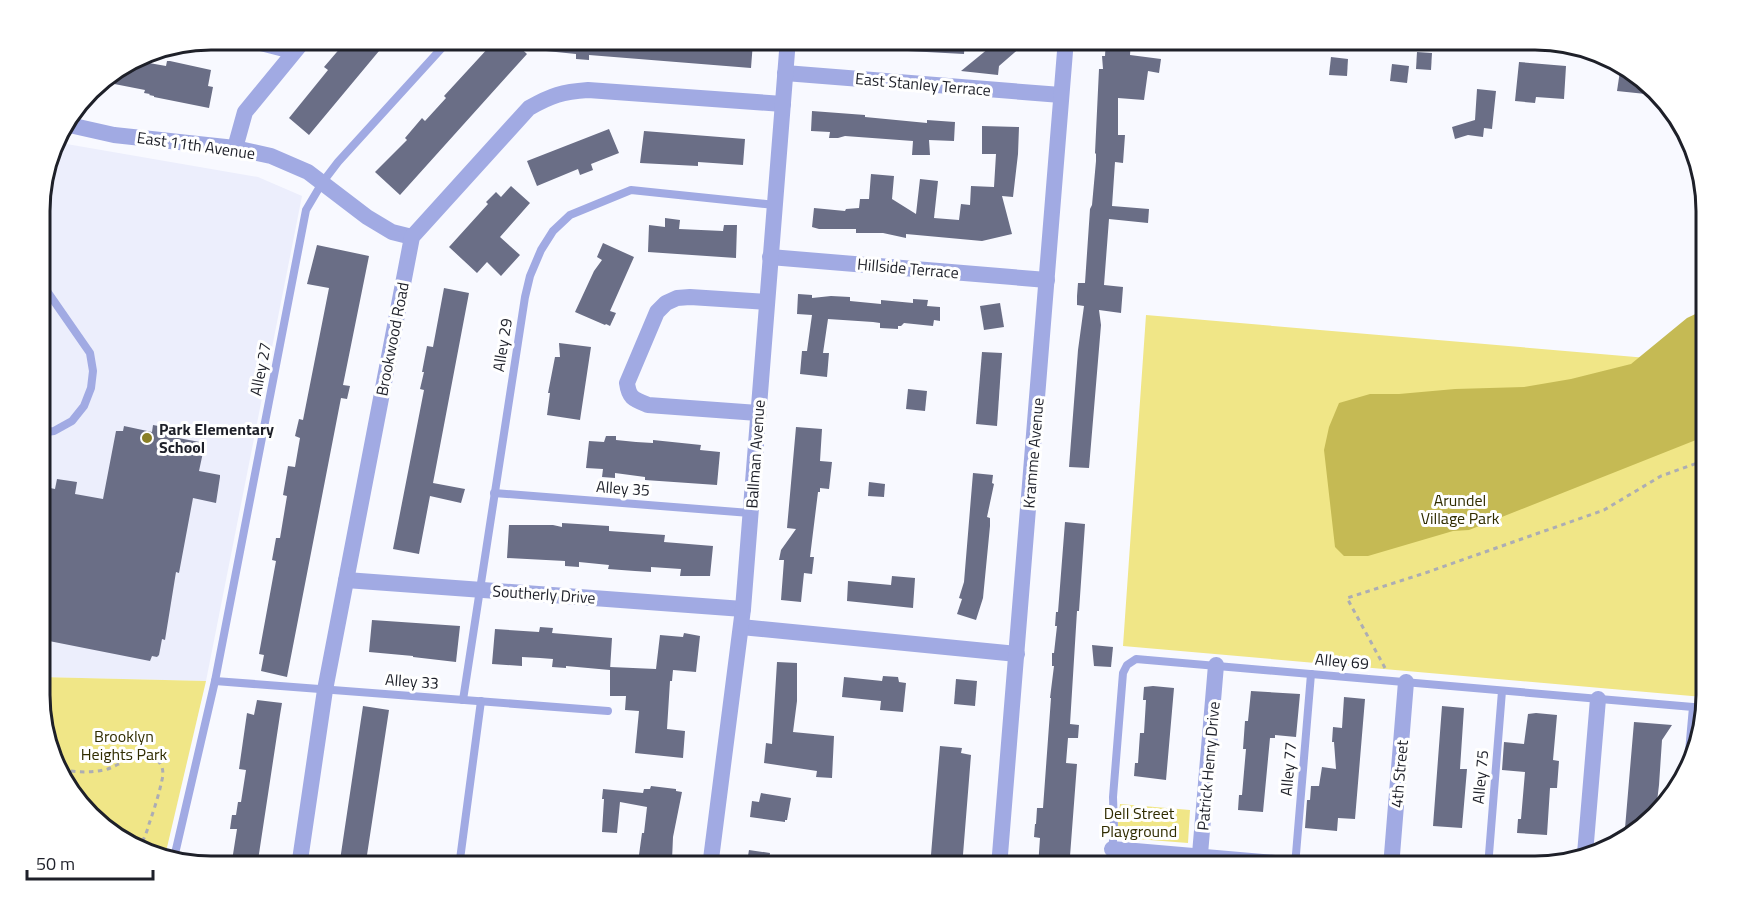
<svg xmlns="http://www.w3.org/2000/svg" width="1746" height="906" font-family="'Titillium Web',sans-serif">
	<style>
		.built { fill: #eceefc }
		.green { fill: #f0e687 }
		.water { fill: #c5ba54 }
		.building { fill: #6a6e86 }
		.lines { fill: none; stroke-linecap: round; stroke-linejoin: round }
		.path { stroke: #acadb4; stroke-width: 3; stroke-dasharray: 4.5 4.5; stroke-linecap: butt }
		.service { stroke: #a1aae3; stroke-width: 8 }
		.minor { stroke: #a1aae3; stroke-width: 16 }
		.poi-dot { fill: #897f26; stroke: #fff; stroke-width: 2 }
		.labels { text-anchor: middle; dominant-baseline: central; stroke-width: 6; stroke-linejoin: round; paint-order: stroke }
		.street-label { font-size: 16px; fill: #1e2029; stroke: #fff }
		.poi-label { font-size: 16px; font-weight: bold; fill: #1e2029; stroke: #fff; text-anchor: start }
		.park-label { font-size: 16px; fill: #302c00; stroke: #fff }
		.rim { fill: none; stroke: #1e2029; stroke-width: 3 }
	</style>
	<rect width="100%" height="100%" fill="#f8f9ff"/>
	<!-- built -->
	<path class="built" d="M55 142 258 177 302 196 206 681 40 677 39 199Z"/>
	<!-- green -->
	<g class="green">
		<path d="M1146 315 1706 363 1707 695 1702 719 1703 697 1123 646Z"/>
		<path d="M40 677 206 681 165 856 135 849 74 799 41 718Z"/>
		<path d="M1120 804 1190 810 1188 843 1124 838C1114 830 1119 816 1120 804Z"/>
	</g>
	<!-- water -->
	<path class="water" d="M1706 309V436L1469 530 1453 531 1368 556H1344L1335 547 1324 450 1329 427 1339 403 1370 394H1399L1455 389 1524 387 1571 379 1631 364 1687 318Z"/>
	<!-- building -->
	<g class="building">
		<path d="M348 39H389L309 135 289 118 328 70 324 67Z"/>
		<path d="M483 39H511L527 54 400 195 375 172 407 140 405 138 422 118 425 121 446 98 444 96 490 46Z"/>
		<path d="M547 39H751V41L753 42 751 68 589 55V60L576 59V54L546 51Z"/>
		<path d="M889 39H965L964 54 889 50Z"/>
		<path d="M1000 39H1030L999 66 998 75 961 71Z"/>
		<path d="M1106 39H1131L1130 55 1161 59 1159 73 1148 71 1144 100 1118 98V135H1125L1123 163 1115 162 1112 206 1149 209 1148 223 1109 219 1104 285 1123 287 1121 313 1099 310 1101 325 1089 468 1069 467 1078 350 1084 306 1077 305V296L1078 283H1085L1090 209 1092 205 1096 161V154L1095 153 1099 69H1103L1102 56H1105Z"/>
		<path d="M1417 52 1432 53 1431 70 1416 69Z"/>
		<path d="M1331 57 1348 59 1347 76 1329 75Z"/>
		<path d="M132 60 166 66 167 61H170L211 70 208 86 213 87 209 108 154 97V96L149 95 150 94 144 93 145 90 99 81Z"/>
		<path d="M1519 62 1566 66 1564 99 1536 97 1535 103 1515 101Z"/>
		<path d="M1392 64 1409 66 1407 83 1390 81Z"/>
		<path d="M1620 71H1628L1655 95 1617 91Z"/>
		<path d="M1477 89 1496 91 1492 129 1484 128 1483 137 1468 135 1455 139 1452 127 1475 120Z"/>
		<path d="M812 111 865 115V117L927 123V120L955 122 954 141 929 140 930 155H912L913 141 845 136 838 138H829L830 132 811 131Z"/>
		<path d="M982 126 1019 127 1018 154 1013 197 1002 196 1012 234 982 241 906 234V238L883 233H856V229H819L812 227 814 208 845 211 846 209 859 208 860 199H869L871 174 894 176 892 199 916 214 920 179 938 181 934 218 959 220 961 204 970 205 971 186 994 187 996 154H982Z"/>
		<path d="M609 129 619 153 591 164 593 170 580 175 578 169 537 186 527 161Z"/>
		<path d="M644 131 745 139 743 165 698 162V166L640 163Z"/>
		<path d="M511 186 530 203 500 237 520 255 501 276 487 262 477 273 449 247 488 204 486 202 496 192 501 197Z"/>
		<path d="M665 218 680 220 679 229 723 231 724 225H737L736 258 648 252 649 225 665 227Z"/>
		<path d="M603 243 634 257 610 311 616 313 610 326 606 324 605 325 575 312 594 271 602 260 597 257Z"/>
		<path d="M317 245 369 256 343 385 350 386 347 399 341 398 287 677 261 671 264 655 259 654 276 561 272 560 276 538H280L287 496 283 495 288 466 295 467 300 438 295 436 299 419 303 420 329 288 307 284Z"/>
		<path d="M444 288 469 293 433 483 465 489 461 503 430 496 419 554 393 549 424 390 420 389 424 372H422L427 346 433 347Z"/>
		<path d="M798 294 812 295V298L831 296 850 297V301L881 304V300L913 303V299L928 300 927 306 940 307V321L934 320 933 326 904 323 901 326H898V329L880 328V323L873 322 828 319 823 353H829L827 377 800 374 802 351H807L812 315 797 314Z"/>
		<path d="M1000 303 1004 327 984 330 980 306Z"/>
		<path d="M559 343 591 347 580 420 547 415 550 393H548L555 357H560Z"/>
		<path d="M982 352 1002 353 997 426 976 424Z"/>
		<path d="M908 389 927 391 925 411 906 409Z"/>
		<path d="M153 425 174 429 173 437 205 443 199 471 220 475V477L216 503 193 498 179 573 176 572 165 640 162 639 159 655 157 657 152 656 150 661 49 641 50 638 40 637V486L55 489 57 479 77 482 75 494 103 499 116 431H123L124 426 152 432Z"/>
		<path d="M796 427 822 429 820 461 832 462 829 489 820 488V492H818L810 557H814L812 574 804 573 801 602 781 600 784 560H779L781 550 796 529 787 528Z"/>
		<path d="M606 436H616V440L636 442 653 443V440L701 445 700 450 720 452 717 485 645 480V477L615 473V478L602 477 603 469 586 468 589 441 604 442Z"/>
		<path d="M973 473 993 475 992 483 994 484 987 517 990 518V526L983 598 976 620 957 614 962 599 959 598 964 582Z"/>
		<path d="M869 482 885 484 884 497 868 496Z"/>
		<path d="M1065 522 1085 524 1079 611H1077L1070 724 1079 725 1078 738H1068L1066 763 1077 764 1070 856 1069 867H1038L1040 838 1034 837 1035 824H1036L1037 808H1043L1051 698H1050L1054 666H1052V653H1054L1057 626H1055L1056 612H1058Z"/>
		<path d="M562 523 609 526V531L665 535 664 542 713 546 710 576H680L681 569 651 567V572L635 571 608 569 609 565 579 562V567L565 566V561L507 558 509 525H553L562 527Z"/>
		<path d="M892 576 915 578 913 608 847 601 848 581 891 585Z"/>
		<path d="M372 620 460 626 456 662 413 657V656L369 652Z"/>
		<path d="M540 627 553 628 552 633 612 638 610 670 566 666V668L552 667 553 659 540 658 522 657V666L492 664 495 629 539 632Z"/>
		<path d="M684 633 700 636 696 672 673 670 672 681H670L667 729 685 731 683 758 635 753 639 711 625 710 626 696H610V667L656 669 660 635 683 637Z"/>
		<path d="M1092 645 1113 647 1111 667 1094 666Z"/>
		<path d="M777 662 797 663V701L793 732 834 736 832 778 816 777 817 771 764 763 766 743 772 744Z"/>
		<path d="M883 676 898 677 899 682 906 683 903 712 880 710 881 701 842 697 844 677 882 681Z"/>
		<path d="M956 679 977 681 975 706 954 704Z"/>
		<path d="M1153 686 1174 688 1166 780 1134 776 1135 763H1138L1140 733H1144L1146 700H1143L1144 687Z"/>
		<path d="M1251 691 1300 694 1296 737 1275 735V738H1270L1263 812 1238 810 1239 795H1242L1246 749H1243L1245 721H1248Z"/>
		<path d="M1344 697 1365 699 1355 819 1338 818 1337 831 1305 828 1307 800H1310L1311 786H1319L1322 767 1336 769 1334 742H1332L1333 727 1342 728Z"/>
		<path d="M257 700 282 703 280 715 257 867H231L237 829H230L232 815H236L238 802H241L246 770 239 769 247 713 254 715Z"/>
		<path d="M363 706 389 710 367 855 394 859 393 867H339Z"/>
		<path d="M1442 706 1464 708 1460 769H1467L1462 828 1433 826Z"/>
		<path d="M1536 713 1557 715 1553 760 1559 761 1557 788H1550L1547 835 1517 833 1518 819H1521L1525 772 1502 770 1504 742 1524 744 1528 714Z"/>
		<path d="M1634 722 1672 725 1662 740 1659 785 1656 810 1630 838 1624 840Z"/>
		<path d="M940 746 962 748 961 753 971 755 962 867H930Z"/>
		<path d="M651 786 676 789V791L682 792 673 837 672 860 639 855 642 833H644L647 807 620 802 617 833 602 832 604 799H602L603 789 643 793 644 789H650Z"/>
		<path d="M761 793 791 798 787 820H785V822L750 817 752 801 759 802Z"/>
		<path d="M749 850 770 853 768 867H746Z"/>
	</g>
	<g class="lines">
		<!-- path -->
		<g class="path">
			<path d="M1385 668 1347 598 1428 572 1604 510 1661 476 1706 460"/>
			<path d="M62 770C76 772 90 773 104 770 114 768 123 760 134 758 150 753 167 760 162 780 159 794 154 810 149 824 147 833 142 841 140 850"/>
		</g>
		<!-- service -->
		<g class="service">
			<path d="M229 39 291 55"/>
			<path d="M40 281 90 353 93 371 91 388 84 406 72 421 54 431 40 433"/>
			<path d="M494 493 750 513"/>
			<path d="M215 681 608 711"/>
			<path d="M463 700 525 297 530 276 541 250 553 231 570 215 631 190 775 205"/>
			<path d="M174 858 215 681 306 210 322 183 338 162 450 39"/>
			<path d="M1295 866 1311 674"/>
			<path d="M459 867 481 701"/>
			<path d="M1111 867 1114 827 1113 797 1123 673 1127 665 1136 659 1693 707 1687 774"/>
			<path d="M1488 867 1502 691"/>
		</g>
		<!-- minor -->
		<g class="minor">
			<path d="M785 73 1061 95"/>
			<path d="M65 124 114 135 235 148 271 156 308 172 367 217 392 232 412 237"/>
			<path d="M235 148 245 112 305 39"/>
			<path d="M770 257 1047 280"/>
			<path d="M758 413 648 405C633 399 629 398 627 383L657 312 666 303 677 298 690 297 767 302"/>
			<path d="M346 580 743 609"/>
			<path d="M741 627 1017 654"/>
			<path d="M1112 849 1321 867"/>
			<path d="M1585 854 1598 699"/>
			<path d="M1199 866 1216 665"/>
			<path d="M299 867 325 690 412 237 529 108C552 95 562 92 588 90L783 104"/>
			<path d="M710 867 743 609 788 39"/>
			<path d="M999 867 1066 39"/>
			<path d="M1391 867 1406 682"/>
		</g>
	</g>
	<!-- markers -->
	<circle class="poi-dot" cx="147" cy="438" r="6"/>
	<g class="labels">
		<!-- street labels -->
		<g class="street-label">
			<text transform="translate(923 84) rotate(5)">East Stanley Terrace</text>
			<text transform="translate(196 145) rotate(8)">East 11th Avenue</text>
			<text transform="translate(908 268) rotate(5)">Hillside Terrace</text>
			<text transform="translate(392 339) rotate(-79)">Brookwood Road</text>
			<text transform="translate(502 345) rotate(-81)">Alley 29</text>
			<text transform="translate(260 369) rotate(-79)">Alley 27</text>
			<text transform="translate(1033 453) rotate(-85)">Kramme Avenue</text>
			<text transform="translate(755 454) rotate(-86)">Ballman Avenue</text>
			<text transform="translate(623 488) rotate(4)">Alley 35</text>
			<text transform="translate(544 594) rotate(4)">Southerly Drive</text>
			<text transform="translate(1342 661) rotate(5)">Alley 69</text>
			<text transform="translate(412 681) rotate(4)">Alley 33</text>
			<text transform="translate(1208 766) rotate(-85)">Patrick Henry Drive</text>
			<text transform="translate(1288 769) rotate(-85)">Alley 77</text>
			<text transform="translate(1399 774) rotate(-85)">4th Street</text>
			<text transform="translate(1480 777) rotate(-85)">Alley 75</text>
		</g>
		<!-- poi labels -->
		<g class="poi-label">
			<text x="159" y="429">Park Elementary<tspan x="159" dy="18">School</tspan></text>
		</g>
		<!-- park labels -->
		<g class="park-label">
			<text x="1460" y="500">Arundel<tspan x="1460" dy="18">Village Park</tspan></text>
			<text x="124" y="736">Brooklyn<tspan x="124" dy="18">Heights Park</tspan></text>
			<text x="1139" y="813">Dell Street<tspan x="1139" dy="18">Playground</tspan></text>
		</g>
	</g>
	<!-- crop -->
	<path d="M0 0H1746V906H0ZM211 50H1535A161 161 0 0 1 1696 211V695A161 161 0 0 1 1535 856H211A161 161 0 0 1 50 695V211A161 161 0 0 1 211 50Z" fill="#fff" fill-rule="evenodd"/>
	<path class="rim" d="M211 50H1535A161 161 0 0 1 1696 211V695A161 161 0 0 1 1535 856H211A161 161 0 0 1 50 695V211A161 161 0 0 1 211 50Z"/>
	<!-- scale -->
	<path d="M27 870v9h126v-9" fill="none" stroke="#1e2029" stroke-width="3"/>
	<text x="36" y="870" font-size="18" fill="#1e2029" stroke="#ffffff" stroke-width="4.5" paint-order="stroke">50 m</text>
</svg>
